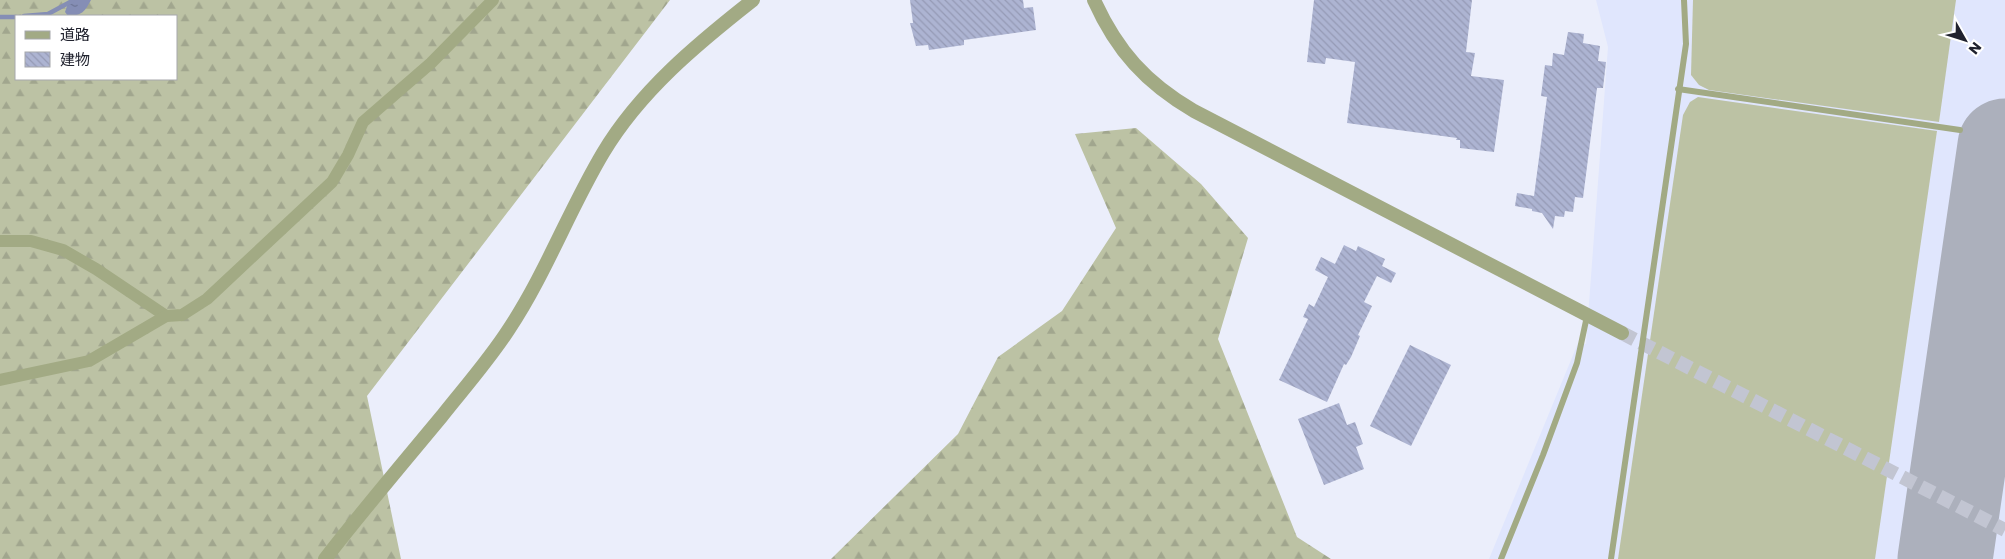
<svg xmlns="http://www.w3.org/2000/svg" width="2005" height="559" font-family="Poppins,'Noto Sans JP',sans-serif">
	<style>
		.built { fill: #e0e6fd }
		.grass { fill: #bcc2a4 }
		.forest { fill: url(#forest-firs); fill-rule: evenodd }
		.water { fill: url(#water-ripples) }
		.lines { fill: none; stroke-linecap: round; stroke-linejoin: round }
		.stream { stroke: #858eb5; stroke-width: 4.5 }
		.taxiway { stroke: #acb0bc; stroke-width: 39 }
		.runway { stroke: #acb0bc; stroke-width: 95 }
		.building { fill: url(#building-back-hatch) }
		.tertiary-tunnel { stroke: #c2c5d2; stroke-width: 14; stroke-dasharray: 14 7; stroke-linecap: butt }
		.service { stroke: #a2aa84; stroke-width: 6 }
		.minor { stroke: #a2aa84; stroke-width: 12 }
		.tertiary { stroke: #a2aa84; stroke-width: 14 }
	</style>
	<defs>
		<pattern id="forest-firs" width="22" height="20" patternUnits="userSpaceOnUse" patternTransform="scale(1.25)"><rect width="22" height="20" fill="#bcc2a4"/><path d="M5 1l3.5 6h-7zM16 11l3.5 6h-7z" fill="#a1a68e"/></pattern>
		<pattern id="water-ripples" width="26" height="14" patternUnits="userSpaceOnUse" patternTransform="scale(1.25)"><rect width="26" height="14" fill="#858eb5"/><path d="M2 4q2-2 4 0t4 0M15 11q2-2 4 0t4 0" fill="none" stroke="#6c7494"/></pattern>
		<pattern id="building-back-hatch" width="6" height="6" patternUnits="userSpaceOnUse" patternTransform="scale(1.25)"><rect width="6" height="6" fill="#adb4d2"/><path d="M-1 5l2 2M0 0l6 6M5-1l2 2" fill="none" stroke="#959ab5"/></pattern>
	</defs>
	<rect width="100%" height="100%" fill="#ebeefb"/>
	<!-- built -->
	<path class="built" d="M1596 0H2005V559H1489L1578 343 1586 344 1608 47Z"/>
	<!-- grass -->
	<g class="grass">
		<path d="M1693 0H1956L1939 122 1709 90 1699 85 1691 75Z"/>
		<path d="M1698 97 1937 131 1875 559H1618L1683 115 1690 102Z"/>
	</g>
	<!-- forest -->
	<g class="forest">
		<path d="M0 0H670L367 396 401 559H0ZM16 16H176V79H16Z"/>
		<path d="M1136 128 1201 184 1248 238 1218 339 1297 537 1331 559H831L958 434 998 357 1062 311 1116 228 1075 134Z"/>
	</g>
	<!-- water -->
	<path class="water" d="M69 0H91C85 11 82 16 68 16L65 12Z"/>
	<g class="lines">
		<!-- stream -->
		<g class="stream">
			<path d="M24 16 48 14 72 1"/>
			<path d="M0 17H16"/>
		</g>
		<!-- taxiway -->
		<g class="taxiway">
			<path d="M1989 253 1993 294 2005 328"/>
			<path d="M1953 508C1963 474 1976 442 2005 420"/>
		</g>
		<!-- runway -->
		<path class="runway" d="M1945 559 2005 146"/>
	</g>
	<!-- building -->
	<g class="building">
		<path d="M910 0H1023L1024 8 1033 7 1036 30 964 40V45L929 50 928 45 916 46 910 23H913Z"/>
		<path d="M1314 0H1472L1466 52 1475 53 1471 76 1504 80 1494 152 1460 148V140H1456L1457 138 1347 123 1355 62 1326 58 1325 64 1307 62Z"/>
		<path d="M1568 32 1584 34 1583 43 1600 46 1598 61 1606 62 1603 88H1597L1583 198 1575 197 1573 212 1565 211 1564 217 1555 216 1553 229 1542 213 1532 211V209L1515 206 1517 193 1534 196 1547 97 1541 96 1545 65 1552 66 1553 53 1564 55Z"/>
		<path d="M1344 245 1356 251 1358 246 1385 259 1382 266 1396 273 1391 283 1377 276 1364 302 1372 306 1358 335 1360 336 1351 357 1346 365 1344 364 1327 402 1279 380 1308 319 1303 317 1309 304 1314 307 1328 277 1315 270 1321 257 1335 264Z"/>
		<path d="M1410 345 1451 365 1411 446 1370 426Z"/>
		<path d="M1339 403 1347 425 1355 422 1363 444 1356 447 1364 469 1324 485 1298 419Z"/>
	</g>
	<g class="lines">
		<!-- tertiary-tunnel -->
		<path class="tertiary-tunnel" d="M1622 333 2005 530"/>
		<!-- service -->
		<g class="service">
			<path d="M1678 89 1960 130"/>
			<path d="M1501 559 1543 455 1577 363 1587 316"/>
			<path d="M1611 559 1686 44 1684 0"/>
		</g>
		<!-- minor -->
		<g class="minor">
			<path d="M0 241H31L63 250 96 269 166 316"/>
			<path d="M0 380 89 361 166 316 182 315 207 299 332 182 348 155 363 122 431 63 493 0"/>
		</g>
		<!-- tertiary -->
		<g class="tertiary">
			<path d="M1094 0C1117 51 1146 83 1194 111L1622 333"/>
			<path d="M325 559C363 510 403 463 442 416 465 387 489 360 509 329 546 273 569 210 603 153 640 91 697 44 753 0"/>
		</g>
	</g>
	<!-- legend -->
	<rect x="15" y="15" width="162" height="65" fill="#ffffff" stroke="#a6a7ab"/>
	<rect x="25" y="31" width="25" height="8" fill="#a2aa84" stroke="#a6a7ab"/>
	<text x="60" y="40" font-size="15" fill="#20222e">道路</text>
	<rect x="25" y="52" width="25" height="15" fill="url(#building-back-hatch)" stroke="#a6a7ab"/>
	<text x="60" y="65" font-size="15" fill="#20222e">建物</text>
	<!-- north arrow -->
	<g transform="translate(1965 40) rotate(129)" stroke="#ffffff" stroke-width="4" paint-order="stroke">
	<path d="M0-4L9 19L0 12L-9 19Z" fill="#20222e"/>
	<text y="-8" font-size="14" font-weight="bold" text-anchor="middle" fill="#20222e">N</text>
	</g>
</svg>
